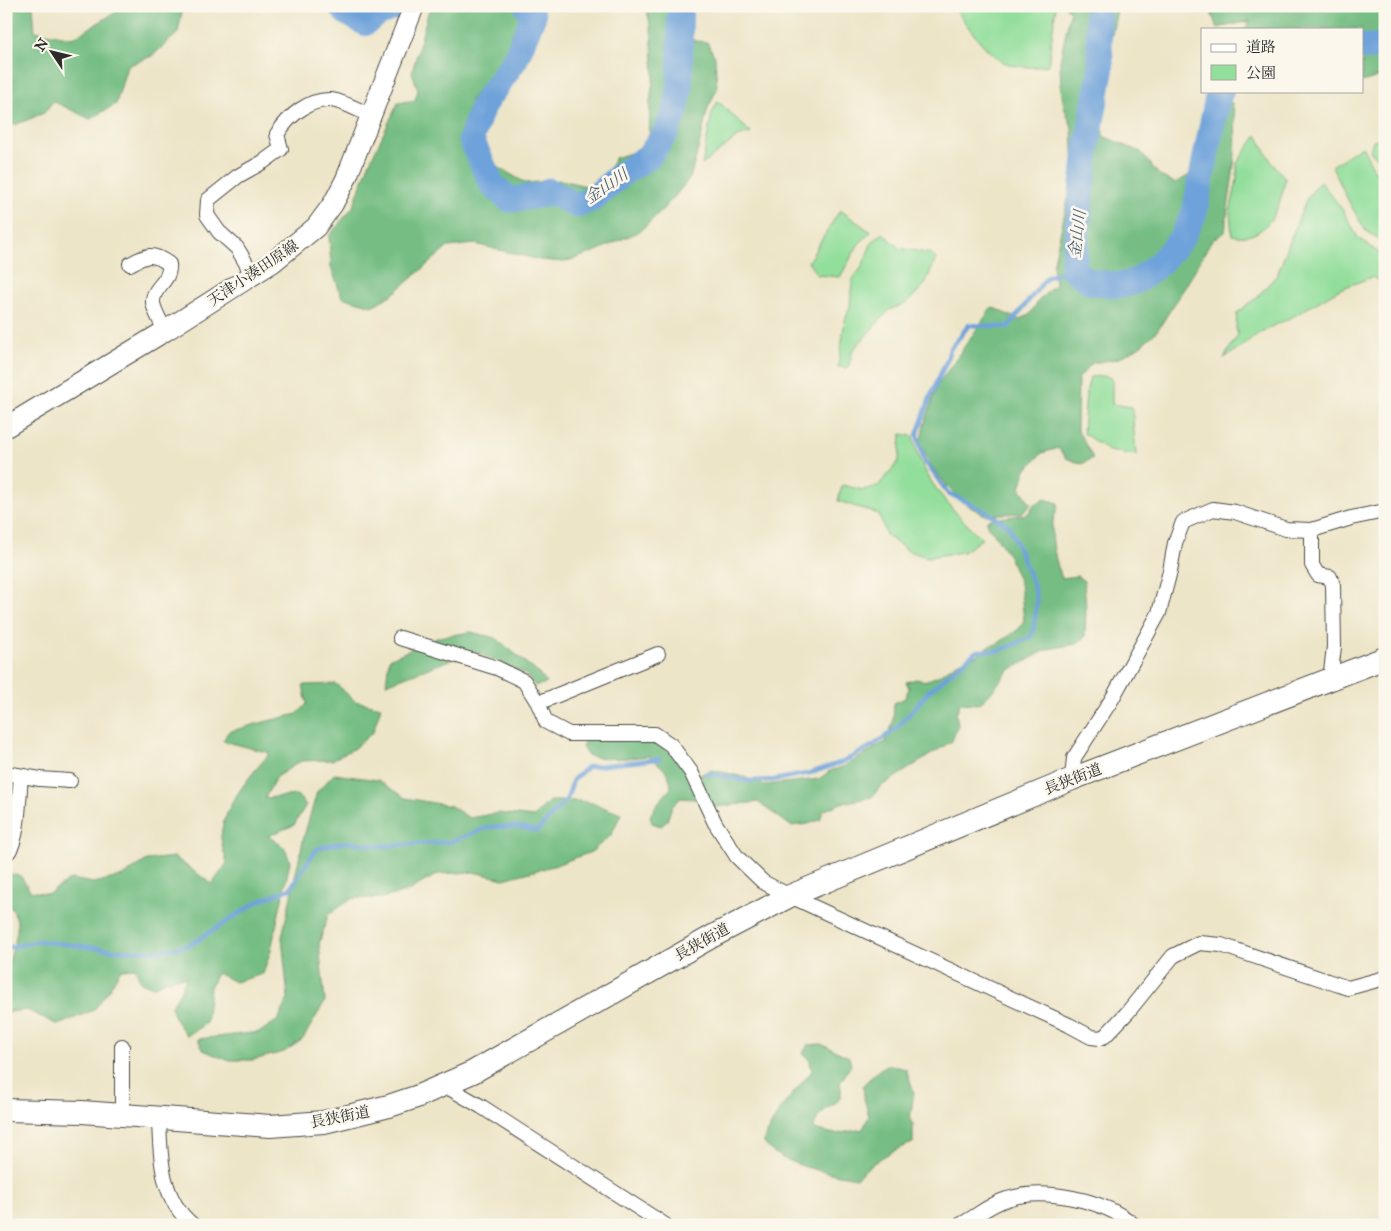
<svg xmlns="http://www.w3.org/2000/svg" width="1391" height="1231" font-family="'IM FELL Great Primer','Noto Serif JP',serif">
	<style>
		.green { fill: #92de9b; stroke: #5e8463 }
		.forest { fill: #75bd83; stroke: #507457 }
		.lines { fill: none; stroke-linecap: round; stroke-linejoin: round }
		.stream { stroke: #6ea2da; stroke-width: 4.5 }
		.river { stroke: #6ea2da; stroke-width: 26 }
		.minor-casing { stroke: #484743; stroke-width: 16 }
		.secondary-casing { stroke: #484743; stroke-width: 22 }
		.primary-casing { stroke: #484743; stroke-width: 24 }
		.minor { stroke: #fff; stroke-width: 14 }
		.secondary { stroke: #fff; stroke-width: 20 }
		.primary { stroke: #fff; stroke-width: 22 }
		.labels { text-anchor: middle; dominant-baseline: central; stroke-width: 5; stroke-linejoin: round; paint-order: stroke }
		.street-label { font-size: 15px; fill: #2b2b2b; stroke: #fbf7ec }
		.water-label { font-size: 16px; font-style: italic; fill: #465b71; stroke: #fbf7ec }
	</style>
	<rect width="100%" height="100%" fill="#fbf7ec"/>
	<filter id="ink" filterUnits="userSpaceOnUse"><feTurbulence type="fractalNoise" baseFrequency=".02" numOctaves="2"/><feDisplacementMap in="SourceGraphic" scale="10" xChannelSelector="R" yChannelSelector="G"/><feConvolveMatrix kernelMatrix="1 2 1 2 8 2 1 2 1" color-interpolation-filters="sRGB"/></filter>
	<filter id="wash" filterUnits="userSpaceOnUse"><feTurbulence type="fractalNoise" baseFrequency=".0096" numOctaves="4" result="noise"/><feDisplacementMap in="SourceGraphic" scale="20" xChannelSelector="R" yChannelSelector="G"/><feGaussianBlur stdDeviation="1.12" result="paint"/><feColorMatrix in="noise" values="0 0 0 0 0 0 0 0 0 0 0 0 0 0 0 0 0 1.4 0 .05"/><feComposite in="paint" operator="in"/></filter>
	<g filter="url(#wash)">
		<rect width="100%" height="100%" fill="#ede5c8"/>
		<!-- green -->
		<g class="green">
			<path d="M953 6H1056L1048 65C1035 68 1019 68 1006 63 989 58 964 21 953 6Z"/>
			<path d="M718 101 751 133 737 137 702 165 712 113Z"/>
			<path d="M1257 135 1272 163 1285 178C1282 206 1266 244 1232 235L1230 212 1237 180V163Z"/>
			<path d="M1385 138V165L1370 151 1373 140Z"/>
			<path d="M1362 146 1374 170 1385 178V243L1365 230 1348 200 1332 166Z"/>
			<path d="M1320 181 1342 209 1358 238 1385 257V283L1372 277 1340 289 1294 316 1259 333 1237 350 1224 358 1238 335 1236 328 1237 313 1256 298 1277 275 1306 200Z"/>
			<path d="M840 210 871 232 858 245 840 277 817 275 808 262Z"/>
			<path d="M883 233 899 248 932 254 936 259 925 284 907 303 889 310 853 350 848 368 838 367 845 320 850 307 852 280 862 267 872 242Z"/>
			<path d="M1106 376 1112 379V404L1132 407 1136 455 1109 451 1083 433 1086 393 1090 377Z"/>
			<path d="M901 434 913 436C915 445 917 454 921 462 934 493 959 516 982 539L963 552 927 557 908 551 886 535 879 514 838 501 842 485 863 490 878 486 899 461Z"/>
		</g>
		<!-- forest -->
		<g class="forest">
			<path d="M6 6H33L35 31 73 38 126 6H183L178 33 152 56 127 66 116 104 90 119 53 101 44 113 15 125 6 122Z"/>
			<path d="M430 6H526L523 28 488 80 470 100 480 146 489 162 526 183 561 180 599 189 615 158 649 147 650 101 654 75 651 29 646 6H688L689 37 696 41 707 42 715 57 717 89 708 108 699 146 690 178 670 202 642 230 592 253 564 262 540 260 475 244 448 247 393 294 372 306 342 297 331 267 329 236 353 207 369 164 398 103 415 100 418 90 412 72Z"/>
			<path d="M1065 6H1118C1108 49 1102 92 1103 136L1141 152 1160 176 1175 183 1190 175 1199 151 1203 128 1225 103H1232C1242 143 1229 191 1225 232L1211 241 1187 284 1157 331 1139 347 1117 359 1092 363 1078 379 1077 429 1093 458 1082 464 1066 458 1058 448 1042 453 1025 471 1020 488 1031 504 1022 513 985 515 968 506 948 487 931 466 920 443 924 426 937 386 992 307 1019 320 1029 315 1040 299 1055 284 1053 265 1074 173 1072 127 1064 107 1061 89 1060 61 1070 12Z"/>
			<path d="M1218 6H1361L1385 8V75L1362 82V29H1245L1250 21 1217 28 1211 12Z"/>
			<path d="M1045 499 1058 503C1058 511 1054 515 1053 522 1050 537 1056 565 1062 578L1077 576 1084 581 1086 608 1085 637 1076 644 1048 649 1008 671 990 694 979 704 960 703 956 714 958 725 952 741 880 787 872 797 841 803 823 811 820 820 808 824 791 826 758 802 714 807 695 799 681 798 672 806 667 821 661 826 652 823 650 816 657 804 671 788C671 772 660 765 649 756 630 758 605 761 587 755L582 747 585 739 654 740 699 775 712 770 744 777 765 785 819 779 830 771 845 766 885 742 893 723 894 703 905 698 909 688 906 682 916 679 925 681 938 676 957 663 978 655 989 646 997 644 1019 629 1024 620 1020 583 1009 556 996 536 987 526V520L1028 514 1034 504Z"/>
			<path d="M471 632 496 638 537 672 547 683 535 686 525 674 474 651 386 684 389 659 439 637Z"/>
			<path d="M336 684 355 701 381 707 373 732 353 749 332 760 301 761 276 777 265 798 297 795 306 805 294 825 268 836 285 848 290 862 271 950 263 974 235 982 217 973 210 987 206 1023 187 1036 176 1021 171 1006 179 994 186 977 167 980 153 987 141 982 135 968 121 969 108 991 94 1010 58 1025 27 1010 6 1012V963L9 962C14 941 26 919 6 903V873L21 876 30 891 48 894 71 879 93 883 123 876 147 860 174 857 212 884 227 863C225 855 221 845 221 836 224 805 250 776 270 753L223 741 228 732 256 724 297 714 307 704 303 685Z"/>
			<path d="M334 774 378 780 405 798 451 806 469 818 498 813 534 817 549 801H580L592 803 621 814 611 835 591 852 553 866 504 879 473 872 438 874 406 892 381 898H353L328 915 319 944 325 1001 303 1039 284 1052 253 1060H227L203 1050 198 1039 260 1032 278 1020 288 998 282 937 304 836 317 792Z"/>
			<path d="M821 1044 849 1057 851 1065 840 1083C846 1106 828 1103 818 1117 816 1121 814 1126 813 1129L835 1134 863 1129 869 1116 864 1098 863 1085 880 1069 888 1065 906 1069 914 1092 910 1119 913 1125V1143C893 1149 871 1163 856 1178 833 1174 774 1164 763 1141L780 1109 812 1071 810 1061 803 1053 808 1045Z"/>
		</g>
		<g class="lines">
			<!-- stream -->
			<g class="stream">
				<path d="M706 773 746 781 774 780 810 773 843 762 874 745 898 727 930 690 977 651H999L1031 637 1033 632 1037 601 1033 584 1009 526 985 511 948 493 924 460 917 435 931 395 947 360 950 349 969 325 1008 327 1047 277 1073 269"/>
				<path d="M6 948 39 941 114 950 159 951 190 945 257 902 290 889 311 857 317 849 329 845 347 842 380 846 450 842 489 827H519L537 831 567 799 573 780 587 767 659 759"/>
			</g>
			<!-- river -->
			<g class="river">
				<path d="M341 6 347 13 365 23 379 13 396 6"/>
				<path d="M527 6 533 17 515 60 483 105 471 139 492 185 510 200 543 195 549 191 576 205 591 200 623 173 649 156 665 134 676 110 680 85V6"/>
				<path d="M1097 6 1101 69 1087 146 1073 269 1090 282 1116 285 1127 284 1140 279 1160 263 1181 239 1194 214 1217 100 1221 91"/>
				<path d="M1362 47 1385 46"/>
			</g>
		</g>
	</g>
	<g filter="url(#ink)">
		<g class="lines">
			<defs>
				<g id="minor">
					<path d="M130 264C147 255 152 252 169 264 171 282 152 287 153 302 153 309 162 324 165 331"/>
					<path d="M253 275 237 248 219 232 207 215 208 200 238 176 263 162 281 149 277 134C289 116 308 99 331 100 342 101 361 111 371 116"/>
					<path d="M1312 530V565L1318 575 1330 577 1333 585 1334 647 1330 680"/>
					<path d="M400 638 497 668 524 681 538 703 546 722 569 734H655L671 745 691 772 715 823 737 857 763 882 790 896 1069 1025 1091 1037 1100 1038 1105 1036 1127 1013 1173 956 1199 943 1221 945 1348 988 1385 978"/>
					<path d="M538 703 658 654"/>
					<path d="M6 773 40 779 70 781"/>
					<path d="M1072 779 1074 758 1112 699 1159 613 1170 571 1175 543 1183 522 1213 509 1235 512 1286 529 1312 530 1351 518 1385 511"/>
					<path d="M6 854C19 846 19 793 21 776"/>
					<path d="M122 1046V1114"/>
					<path d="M444 1085 482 1107 665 1225"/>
					<path d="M159 1117C160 1154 160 1199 193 1225"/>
					<path d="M960 1225C976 1217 990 1204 1007 1199 1044 1187 1105 1200 1134 1225"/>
				</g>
				<path id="secondary" d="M6 427 165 331 273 262 316 227 333 204 346 179 414 6"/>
				<path id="primary" d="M6 1110 82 1112 270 1126 324 1122 389 1106 416 1097 473 1072 713 936 790 896 1072 779 1385 658"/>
			</defs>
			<!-- minor casing -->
			<use href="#minor" class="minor-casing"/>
			<!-- secondary casing -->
			<use href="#secondary" class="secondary-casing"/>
			<!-- primary casing -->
			<use href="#primary" class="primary-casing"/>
			<!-- minor -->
			<use href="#minor" class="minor"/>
			<!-- secondary -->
			<use href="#secondary" class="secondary"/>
			<!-- primary -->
			<use href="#primary" class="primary"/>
		</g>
	</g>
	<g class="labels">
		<!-- street labels -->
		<g class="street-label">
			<text transform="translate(253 273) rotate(-34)">天津小湊田原線</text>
			<text transform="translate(1073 779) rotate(-21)">長狭街道</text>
			<text transform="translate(702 942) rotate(-29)">長狭街道</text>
			<text transform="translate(340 1117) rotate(-11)">長狭街道</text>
		</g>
		<!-- water labels -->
		<g class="water-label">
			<text transform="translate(606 186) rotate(-34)">金山川</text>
			<text transform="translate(1077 234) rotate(-83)">金山川</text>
		</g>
	</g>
	<!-- margin -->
	<rect width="1391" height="1231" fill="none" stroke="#fbf7ec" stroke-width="25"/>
	<!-- legend -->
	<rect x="1201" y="28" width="162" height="65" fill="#fbf7ec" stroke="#a8a59f"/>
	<rect x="1211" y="44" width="25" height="8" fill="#ffffff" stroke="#a8a59f"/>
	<text x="1246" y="52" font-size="15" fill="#2b2b2b">道路</text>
	<rect x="1211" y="65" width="25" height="15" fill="#92de9b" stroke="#a8a59f"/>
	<text x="1246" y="78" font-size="15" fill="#2b2b2b">公園</text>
	<!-- north arrow -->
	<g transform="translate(52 52) rotate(305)" stroke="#fbf7ec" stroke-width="4" paint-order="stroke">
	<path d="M0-4L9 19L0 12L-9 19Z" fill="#2b2b2b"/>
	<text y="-8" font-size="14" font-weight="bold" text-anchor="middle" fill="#2b2b2b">N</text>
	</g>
</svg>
